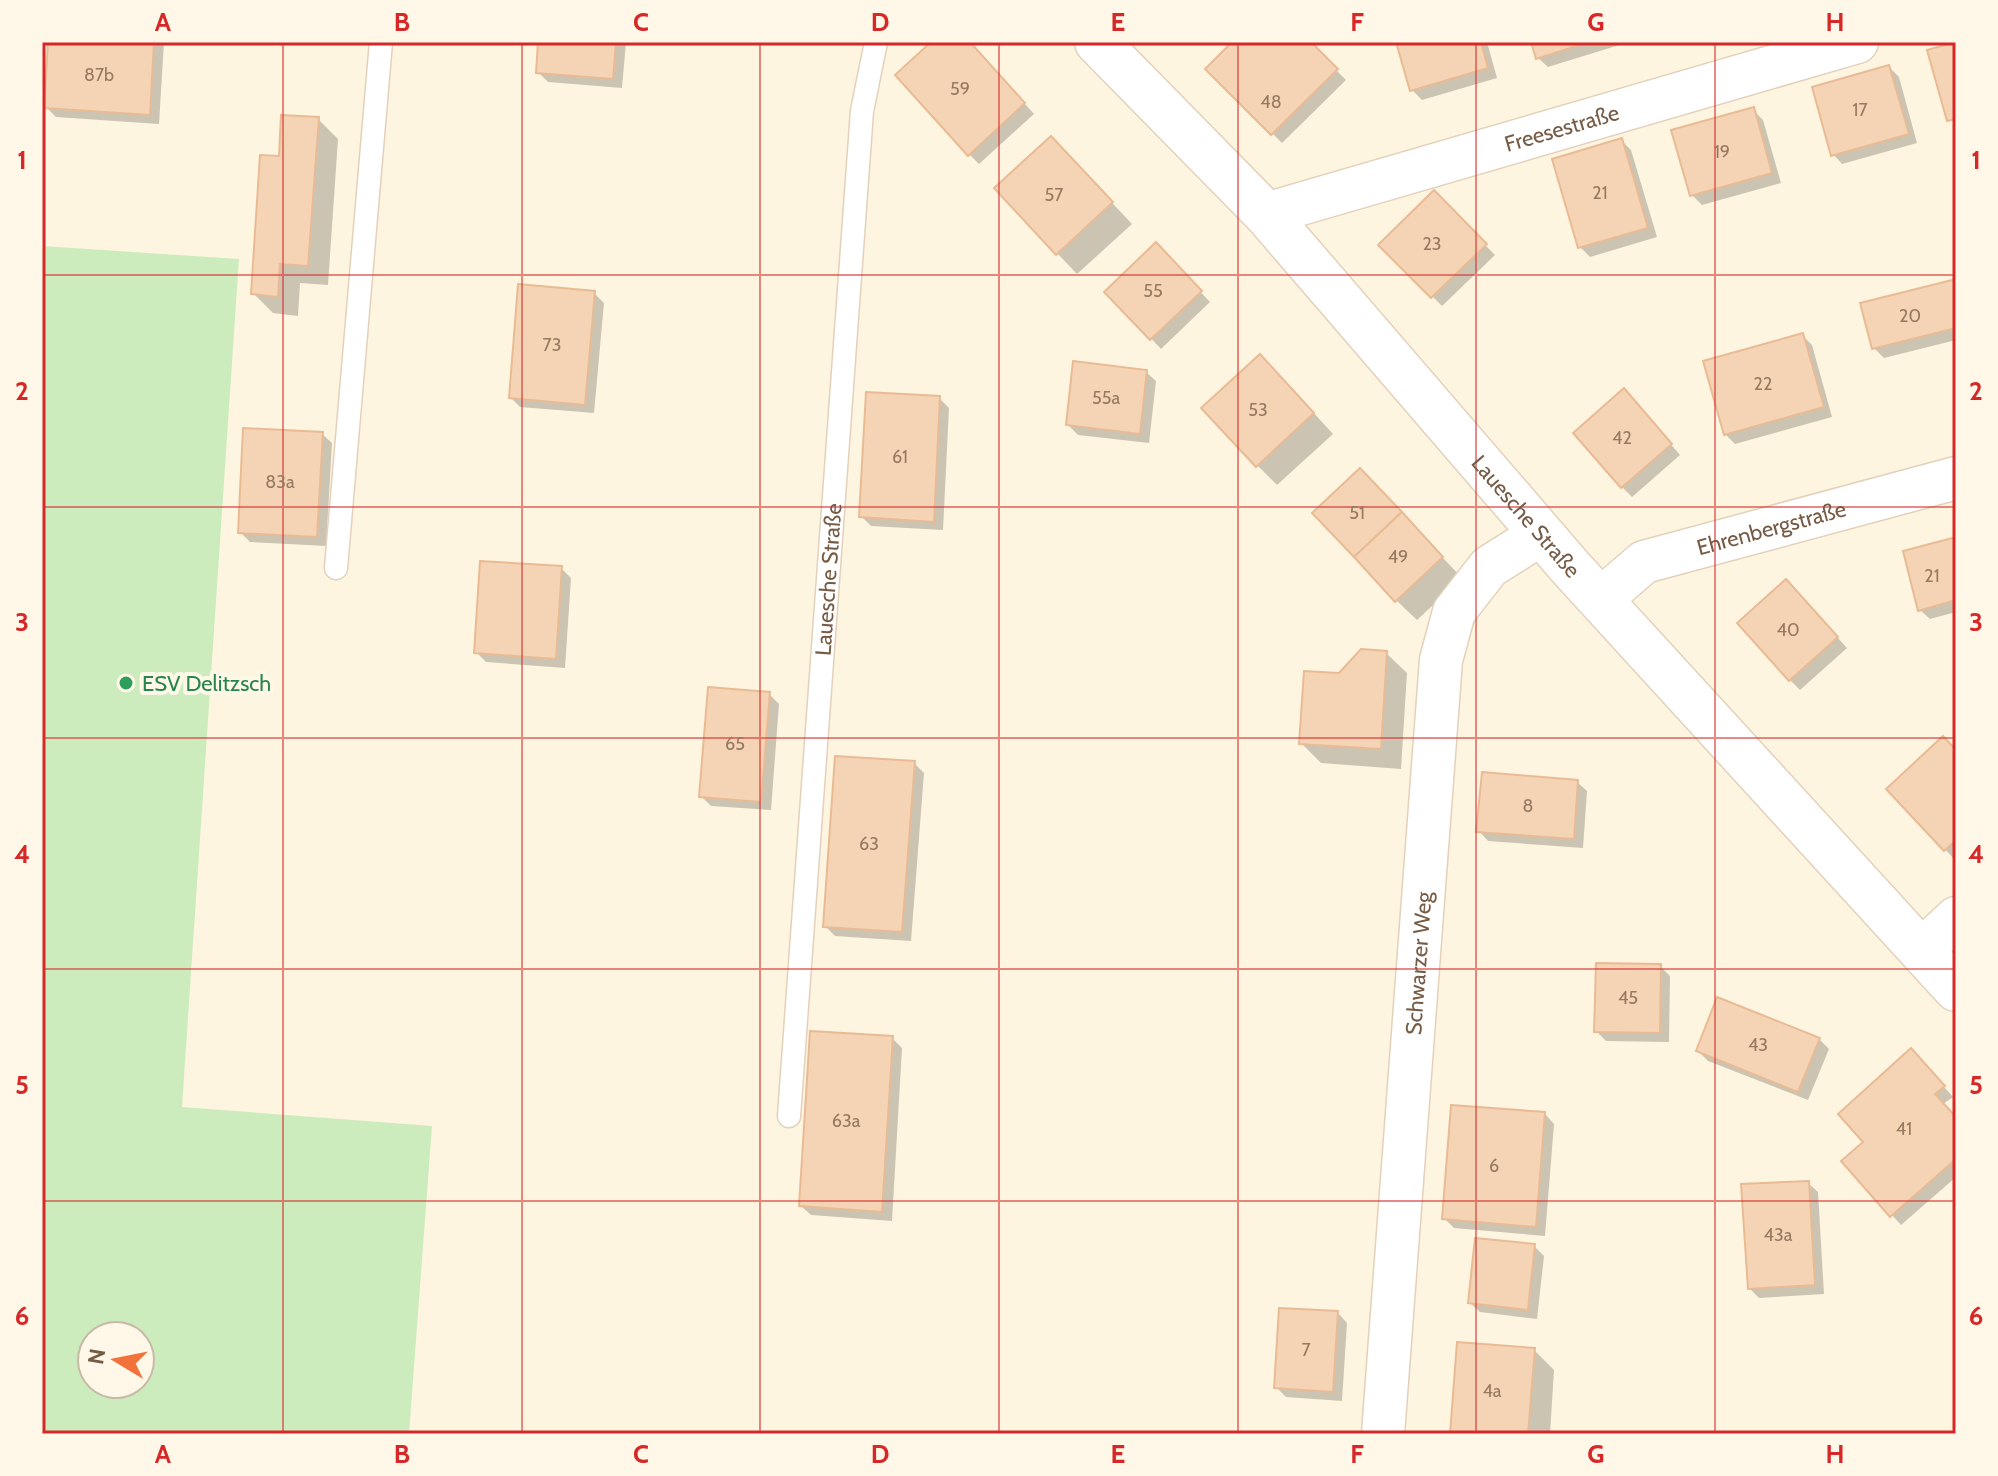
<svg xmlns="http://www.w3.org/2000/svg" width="1998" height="1476" font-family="Cabin,sans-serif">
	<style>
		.green { fill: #cdecbe; fill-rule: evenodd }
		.shadow { fill: #0003 }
		.building { fill: #f5d4b5; stroke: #e9bb95; stroke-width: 2 }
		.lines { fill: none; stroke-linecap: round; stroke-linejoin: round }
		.service-casing { stroke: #e3d1bb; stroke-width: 25 }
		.minor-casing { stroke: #e3d1bb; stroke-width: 45 }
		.tertiary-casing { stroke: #e3d1bb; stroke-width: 47 }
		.service { stroke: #fff; stroke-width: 22 }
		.minor { stroke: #fff; stroke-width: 42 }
		.tertiary { stroke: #fff; stroke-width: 44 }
		.grid { fill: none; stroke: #d62828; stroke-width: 2; stroke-opacity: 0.55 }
		.leisure-dot { fill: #2e9e5b; stroke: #fff8e8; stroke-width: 3 }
		.labels { text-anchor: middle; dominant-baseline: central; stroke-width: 8; stroke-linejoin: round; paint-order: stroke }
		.number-label { font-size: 18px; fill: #967961 }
		.street-label { font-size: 22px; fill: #765b45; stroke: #fff8e8 }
		.leisure-label { font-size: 22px; fill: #27864d; stroke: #fff8e8; text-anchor: start }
		.neatline { fill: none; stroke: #d62828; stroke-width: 3 }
		.grid-label { font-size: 26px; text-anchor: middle; font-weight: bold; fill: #d62828 }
	</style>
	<rect width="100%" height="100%" fill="#fef5e0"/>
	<!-- green -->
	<path class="green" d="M42 246 239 259 182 1107 432 1126 409 1434H42ZM92 1336H140V1384H92Z"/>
	<!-- shadow -->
	<g class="shadow">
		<path d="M50 42H164L159 124 56 117 46 107Z"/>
		<path d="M540 42H626L622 88 548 82 538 72Z"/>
		<path d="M934 42H969L1034 114 979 164 969 154Z"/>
		<path d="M1235 42H1308L1346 80 1282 143 1208 69Z"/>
		<path d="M1398 42H1487L1497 78 1422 100 1412 90Z"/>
		<path d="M1533 42H1629L1548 67 1538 58Z"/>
		<path d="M1889 67 1899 77 1917 143 1842 164 1833 154Z"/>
		<path d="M1753 110 1763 120 1781 183 1702 205 1692 195Z"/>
		<path d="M318 119 338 139 328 285 300 283 298 316 273 313 253 293 281 158Z"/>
		<path d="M1621 140 1631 150 1657 237 1590 257 1580 247Z"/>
		<path d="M1071 159 1132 224 1077 274 1057 253Z"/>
		<path d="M1434 193 1495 255 1442 306 1381 245Z"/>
		<path d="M1156 245 1210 302 1161 349 1107 292Z"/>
		<path d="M1956 281V340L1884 358 1874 348Z"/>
		<path d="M594 293 604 303 594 413 520 407 511 398Z"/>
		<path d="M1802 335 1812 345 1832 417 1735 444 1725 434Z"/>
		<path d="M1146 372 1156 381 1149 443 1078 435 1068 425Z"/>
		<path d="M1280 376 1333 434 1277 485 1257 465Z"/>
		<path d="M939 398 949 408 943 530 871 526 861 516Z"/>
		<path d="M1634 401 1680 455 1632 497 1622 487Z"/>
		<path d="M322 434 332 443 326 546 250 542 240 532Z"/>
		<path d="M1380 491 1462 578 1417 620 1396 600Z"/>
		<path d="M1956 539V612L1930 619 1920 610Z"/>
		<path d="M561 568 571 578 565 668 486 662 476 652Z"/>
		<path d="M1796 591 1847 648 1800 690 1790 680Z"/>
		<path d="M1386 653 1407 673 1401 769 1321 763 1301 743 1340 676Z"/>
		<path d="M769 694 779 704 771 810 711 806 701 796Z"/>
		<path d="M1956 752V859L1955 860 1889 789Z"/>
		<path d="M914 763 924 773 911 941 835 936 825 926Z"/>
		<path d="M1577 782 1587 791 1583 848 1488 841 1479 831Z"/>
		<path d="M1660 966 1670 976 1669 1042 1606 1041 1596 1031Z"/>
		<path d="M892 1038 902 1048 892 1221 811 1215 801 1206Z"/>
		<path d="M1819 1039 1829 1049 1808 1100 1708 1061 1698 1051Z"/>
		<path d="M1921 1061 1953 1097 1943 1104 1956 1119V1177L1901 1225 1844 1162 1865 1142Z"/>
		<path d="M1545 1114 1554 1124 1545 1236 1454 1228 1444 1218Z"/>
		<path d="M1808 1183 1818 1192 1824 1294 1759 1298 1749 1288Z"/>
		<path d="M1534 1246 1544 1256 1537 1319 1480 1312 1470 1303Z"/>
		<path d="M1338 1313 1347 1323 1342 1401 1286 1397 1276 1387Z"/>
		<path d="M1534 1350 1554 1370 1550 1434H1452Z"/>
	</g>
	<!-- building -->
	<g class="building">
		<path d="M48 42H154L150 115 44 108Z"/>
		<path d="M538 42H616L613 79 536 73Z"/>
		<path d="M931 42H970L1025 103 968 156 895 75Z"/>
		<path d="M1232 42H1311L1338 69 1271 135 1205 69Z"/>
		<path d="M1396 42H1481L1488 68 1410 91Z"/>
		<path d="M1531 42H1589L1536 59Z"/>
		<path d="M1956 42V119L1947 121 1927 50Z"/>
		<path d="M1889 65 1909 134 1831 156 1812 87Z"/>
		<path d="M1754 107 1772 173 1690 196 1671 130Z"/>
		<path d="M281 115 319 117 308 266 280 264 278 297 251 294 260 155 279 156Z"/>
		<path d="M1051 136 1113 202 1056 255 994 188Z"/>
		<path d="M1622 138 1648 228 1578 248 1552 159Z"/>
		<path d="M1434 190 1487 244 1431 298 1378 245Z"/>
		<path d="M1156 242 1202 291 1150 340 1104 292Z"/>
		<path d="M1956 279V328L1872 349 1860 303Z"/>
		<path d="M518 284 595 291 585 405 509 398Z"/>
		<path d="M1803 333 1824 407 1724 435 1703 361Z"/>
		<path d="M1260 354 1314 413 1256 467 1201 408Z"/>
		<path d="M1073 361 1147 370 1140 434 1066 425Z"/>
		<path d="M1624 388 1672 444 1621 488 1573 433Z"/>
		<path d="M866 392 940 396 934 522 859 517Z"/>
		<path d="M243 428 323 432 317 537 238 533Z"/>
		<path d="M1360 468 1402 512 1354 557 1312 513Z"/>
		<path d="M1402 512 1443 557 1395 602 1354 557Z"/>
		<path d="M1956 537V600L1918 611 1903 551Z"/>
		<path d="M480 561 562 566 556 659 474 653Z"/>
		<path d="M1786 579 1838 637 1789 681 1737 623Z"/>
		<path d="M1361 649 1387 651 1381 749 1299 744 1304 671 1339 673Z"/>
		<path d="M708 687 770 692 761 802 699 797Z"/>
		<path d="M1943 736 1956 750V840L1944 851 1886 789Z"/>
		<path d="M835 756 915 761 902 932 823 927Z"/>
		<path d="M1482 772 1578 780 1574 839 1476 832Z"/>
		<path d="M1596 963 1661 964 1660 1033 1594 1032Z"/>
		<path d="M1717 997 1820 1038 1798 1092 1696 1051Z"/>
		<path d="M810 1031 893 1036 882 1212 799 1206Z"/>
		<path d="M1911 1048 1945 1086 1935 1094 1956 1117V1159L1890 1217 1841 1161 1863 1142 1838 1114Z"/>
		<path d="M1451 1105 1545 1112 1536 1227 1442 1219Z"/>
		<path d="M1809 1181 1815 1285 1748 1289 1741 1184Z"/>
		<path d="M1475 1238 1535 1244 1528 1310 1468 1303Z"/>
		<path d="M1279 1308 1338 1311 1333 1392 1274 1388Z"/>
		<path d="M1457 1342 1535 1348 1528 1434H1450Z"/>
	</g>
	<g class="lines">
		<defs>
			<g id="service">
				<path d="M336 568 381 42"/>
				<path id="s1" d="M789 1116 862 111 876 42"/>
			</g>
			<g id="minor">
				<path id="s2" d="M1266 214 1857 42"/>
				<path id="s3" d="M1600 600 1644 562 1956 478"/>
				<path d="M1921 951 1956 918"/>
				<path id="s4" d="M1383 1434 1441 660 1454 612 1489 567 1541 534"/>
			</g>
			<g id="tertiary">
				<path id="s5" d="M1097 42 1266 214 1570 567 1956 989"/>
			</g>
		</defs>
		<!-- service casing -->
		<use href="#service" class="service-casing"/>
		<!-- minor casing -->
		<use href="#minor" class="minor-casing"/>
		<!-- tertiary casing -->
		<use href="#tertiary" class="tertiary-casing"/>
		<!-- service -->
		<use href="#service" class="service"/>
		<!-- minor -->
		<use href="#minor" class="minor"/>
		<!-- tertiary -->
		<use href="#tertiary" class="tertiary"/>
	</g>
	<!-- grid -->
	<path class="grid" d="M283 42V1434M522 42V1434M760 42V1434M999 42V1434M1238 42V1434M1476 42V1434M1715 42V1434M42 275H1956M42 507H1956M42 738H1956M42 969H1956M42 1201H1956"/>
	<!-- markers -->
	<circle class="leisure-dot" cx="126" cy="683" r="8"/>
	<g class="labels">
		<!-- number labels -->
		<g class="number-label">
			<text x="99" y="75">87b</text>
			<text x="960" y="89">59</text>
			<text x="1271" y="102">48</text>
			<text x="1860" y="110">17</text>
			<text x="1722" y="152">19</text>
			<text x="1600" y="193">21</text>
			<text x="1054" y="195">57</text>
			<text x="1432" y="244">23</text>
			<text x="1153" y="291">55</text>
			<text x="1910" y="316">20</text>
			<text x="552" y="345">73</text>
			<text x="1763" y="384">22</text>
			<text x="1106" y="398">55a</text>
			<text x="1258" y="410">53</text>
			<text x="1622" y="438">42</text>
			<text x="900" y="457">61</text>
			<text x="280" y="482">83a</text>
			<text x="1357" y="513">51</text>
			<text x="1398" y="557">49</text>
			<text x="1932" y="576">21</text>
			<text x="1788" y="630">40</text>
			<text x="735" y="744">65</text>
			<text x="1528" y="806">8</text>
			<text x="869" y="844">63</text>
			<text x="1628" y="998">45</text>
			<text x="1758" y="1045">43</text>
			<text x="846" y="1121">63a</text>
			<text x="1904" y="1129">41</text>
			<text x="1494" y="1166">6</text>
			<text x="1778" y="1235">43a</text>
			<text x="1306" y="1350">7</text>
			<text x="1492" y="1391">4a</text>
		</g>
		<!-- street labels -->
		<g class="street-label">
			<text stroke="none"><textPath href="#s2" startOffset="308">Freesestraße</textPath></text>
			<text stroke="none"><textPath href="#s5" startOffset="640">Lauesche Straße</textPath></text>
			<text stroke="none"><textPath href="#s3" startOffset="190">Ehrenbergstraße</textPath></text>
			<text stroke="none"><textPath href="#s1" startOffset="538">Lauesche Straße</textPath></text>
			<text stroke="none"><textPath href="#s4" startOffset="472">Schwarzer Weg</textPath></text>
		</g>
		<!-- leisure labels -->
		<g class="leisure-label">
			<text x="142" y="683">ESV Delitzsch</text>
		</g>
	</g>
	<!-- border -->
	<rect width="1998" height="1476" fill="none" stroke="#fff8e8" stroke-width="88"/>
	<!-- north arrow -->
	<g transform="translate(116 1360) rotate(280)"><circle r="38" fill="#fff8e8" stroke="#c8b9a7" stroke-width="2"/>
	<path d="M0-6L14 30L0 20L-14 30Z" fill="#f2723b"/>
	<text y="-12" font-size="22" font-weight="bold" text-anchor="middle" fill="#765b45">N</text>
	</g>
	<rect x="44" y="44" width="1910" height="1388" class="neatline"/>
	<g class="grid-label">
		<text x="163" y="31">A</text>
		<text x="402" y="31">B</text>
		<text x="641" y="31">C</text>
		<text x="880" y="31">D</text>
		<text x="1118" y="31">E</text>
		<text x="1357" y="31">F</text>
		<text x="1596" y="31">G</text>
		<text x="1835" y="31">H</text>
		<text x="22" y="169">1</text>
		<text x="1976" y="169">1</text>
		<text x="22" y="400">2</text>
		<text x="1976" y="400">2</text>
		<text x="22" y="631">3</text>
		<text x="1976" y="631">3</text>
		<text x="22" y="863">4</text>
		<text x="1976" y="863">4</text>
		<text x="22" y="1094">5</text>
		<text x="1976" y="1094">5</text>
		<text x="22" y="1325">6</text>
		<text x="1976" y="1325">6</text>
		<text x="163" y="1463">A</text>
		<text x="402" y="1463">B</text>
		<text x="641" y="1463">C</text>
		<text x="880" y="1463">D</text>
		<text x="1118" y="1463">E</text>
		<text x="1357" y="1463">F</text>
		<text x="1596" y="1463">G</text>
		<text x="1835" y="1463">H</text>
	</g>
</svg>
